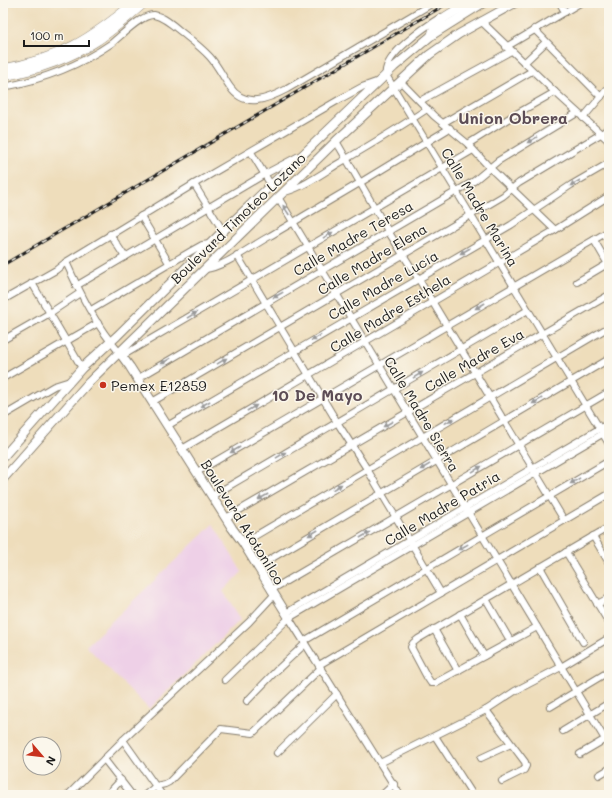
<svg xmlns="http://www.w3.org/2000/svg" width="612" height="798" font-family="Mali,sans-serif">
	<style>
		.built { fill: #eed0e7 }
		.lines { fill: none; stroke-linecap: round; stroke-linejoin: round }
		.minor-casing { stroke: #857c6c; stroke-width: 8 }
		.major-casing { stroke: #857c6c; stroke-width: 10 }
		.highway-casing { stroke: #857c6c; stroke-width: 10 }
		.minor { stroke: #fff; stroke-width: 6 }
		.major { stroke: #fff; stroke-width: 8 }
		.highway { stroke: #fff; stroke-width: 9 }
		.rail-casing { stroke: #1c1c1c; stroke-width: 3 }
		.rail { stroke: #fbf7ec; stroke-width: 1.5; stroke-dasharray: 4.5; stroke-linecap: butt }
		.oneway { fill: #999 }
		.poi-dot { fill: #c8321e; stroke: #fbf7ec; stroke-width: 1.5 }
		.labels { text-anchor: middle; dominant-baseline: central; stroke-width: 3; stroke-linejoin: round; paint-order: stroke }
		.street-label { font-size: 14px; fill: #1c1c1c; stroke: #fbf7ec }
		.poi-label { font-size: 14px; fill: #1c1c1c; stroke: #fbf7ec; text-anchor: start }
		.quarter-label { font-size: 16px; font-weight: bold; fill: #5d4d56; stroke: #fbf7ec }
	</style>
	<rect width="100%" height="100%" fill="#fbf7ec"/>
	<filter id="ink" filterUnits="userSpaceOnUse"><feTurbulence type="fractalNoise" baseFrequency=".025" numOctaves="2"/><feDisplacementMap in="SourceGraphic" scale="8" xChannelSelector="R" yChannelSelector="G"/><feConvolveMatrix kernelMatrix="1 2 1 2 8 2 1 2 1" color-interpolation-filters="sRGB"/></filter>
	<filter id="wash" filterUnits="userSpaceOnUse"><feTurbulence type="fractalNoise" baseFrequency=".012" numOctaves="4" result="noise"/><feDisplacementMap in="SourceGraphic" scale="16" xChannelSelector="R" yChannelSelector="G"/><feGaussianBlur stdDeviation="0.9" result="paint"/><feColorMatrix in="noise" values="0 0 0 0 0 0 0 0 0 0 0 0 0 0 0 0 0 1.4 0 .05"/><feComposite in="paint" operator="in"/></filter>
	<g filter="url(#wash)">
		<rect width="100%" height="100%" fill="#edb"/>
		<!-- built -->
		<path class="built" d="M213 524 242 572 223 591 241 619 149 709 86 646Z"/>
	</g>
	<g filter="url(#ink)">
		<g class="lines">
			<defs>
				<g id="minor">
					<path d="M560 3 565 12"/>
					<path d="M441 17C426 26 382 56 386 75L609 444"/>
					<path d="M481 21 555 92 609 141"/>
					<path d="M534 29 601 97"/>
					<path d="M506 47 580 3"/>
					<path d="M524 63 546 42"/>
					<path d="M400 81 434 116 468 144 489 167 555 230"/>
					<path d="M3 87C42 80 79 66 112 43 122 35 142 14 154 15 164 17 173 25 180 31 190 39 201 47 210 57 218 66 223 77 230 87 245 109 268 99 287 89L433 3"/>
					<path d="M420 101 511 51"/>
					<path d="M583 118 609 87"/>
					<path d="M443 123 532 71"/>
					<path d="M336 141 388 231 418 278 564 520"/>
					<path d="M468 144 511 117 555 92"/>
					<path d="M251 152 271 185"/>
					<path d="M194 184 223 231"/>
					<path d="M285 192C303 187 320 175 336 165 367 147 397 129 427 109"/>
					<path d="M278 197 609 746"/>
					<path d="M141 216 169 263"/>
					<path d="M110 234 125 257"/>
					<path d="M594 240 609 266"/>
					<path d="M237 255 337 422 367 469 441 593"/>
					<path d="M66 262C80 293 96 326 119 352"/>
					<path d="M205 269C223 268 253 245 270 236 330 201 390 165 450 128"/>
					<path d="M577 282 609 263"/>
					<path d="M32 283 82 368"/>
					<path d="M76 286 265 174 299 156"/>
					<path d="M3 300 56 270 66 262 194 184 342 98 362 87 379 81"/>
					<path d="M91 310 193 250 202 245 210 244"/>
					<path d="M3 340 50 313 80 293"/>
					<path d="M122 356 473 150"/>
					<path d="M3 378 98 323"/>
					<path d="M137 379 474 181 498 161 577 113"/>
					<path d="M152 402 471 215 503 196 519 183 604 132 609 127"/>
					<path d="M3 416 54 386 70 381"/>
					<path d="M167 426 511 225 571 185 609 163"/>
					<path d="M182 449 555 230 609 196"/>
					<path d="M197 472 609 231"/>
					<path d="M212 496 528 310"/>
					<path d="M226 518 609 295"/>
					<path d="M593 536 609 563"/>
					<path d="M243 543 609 327"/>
					<path d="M566 552 609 623"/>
					<path d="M257 567 609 359"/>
					<path d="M540 567 583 642"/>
					<path d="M271 590 609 392"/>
					<path d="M486 599 511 642"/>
					<path d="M597 604 609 598"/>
					<path d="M286 613 609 423"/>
					<path d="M460 614 484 656"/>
					<path d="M289 618 400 795"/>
					<path d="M537 627 435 683H431L427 677 411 647 413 643 418 639 609 527"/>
					<path d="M434 629 458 671"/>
					<path d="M304 641 609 461"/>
					<path d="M319 665 609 494"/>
					<path d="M225 680 289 618 609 430"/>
					<path d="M247 701 276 671 305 644"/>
					<path d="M550 707 608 672"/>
					<path d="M486 710 525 762 526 766 524 770 502 781"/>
					<path d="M563 731 609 703"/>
					<path d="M435 736 473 795"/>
					<path d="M123 740 162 795"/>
					<path d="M277 753 337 694"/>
					<path d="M580 754 609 737"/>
					<path d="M481 758 511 744"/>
					<path d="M104 759 132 795"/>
					<path d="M380 763 486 710 515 691 561 667 609 638"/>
					<path d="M599 775 609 769"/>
					<path d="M68 795 123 740 249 622 274 595"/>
					<path d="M107 795 121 780"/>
					<path d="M145 795 156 786 165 784 169 782 221 729 253 733 321 668"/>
					<path d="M382 795 394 784"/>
				</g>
				<g id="major">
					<path d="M119 352 130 367 232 528 243 543 289 618"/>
					<path d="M3 457 82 368 117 336 223 231 394 67 432 35 483 3"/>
					<path d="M3 479 89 382 336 141 429 55 459 34 515 3"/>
				</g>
				<g id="highway">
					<path d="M432 35C435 18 457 11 470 3"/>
					<path d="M3 69C59 59 91 39 134 3"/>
					<path d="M3 76C37 70 69 59 98 40 114 29 129 16 144 3"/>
				</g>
			</defs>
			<!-- minor casing -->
			<use href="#minor" class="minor-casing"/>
			<!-- major casing -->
			<use href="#major" class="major-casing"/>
			<!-- highway casing -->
			<use href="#highway" class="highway-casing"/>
			<!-- minor -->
			<use href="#minor" class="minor"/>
			<!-- major -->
			<use href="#major" class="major"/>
			<!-- highway -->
			<use href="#highway" class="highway"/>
			<defs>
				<path id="rail" d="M3 265 448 3"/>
			</defs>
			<!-- rail casing -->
			<use href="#rail" class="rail-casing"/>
			<!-- rail -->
			<use href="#rail" class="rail"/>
		</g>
		<!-- one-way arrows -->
		<defs><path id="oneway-solid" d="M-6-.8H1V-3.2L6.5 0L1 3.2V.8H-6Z"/></defs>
		<g class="oneway">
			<use href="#oneway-solid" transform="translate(532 140) rotate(149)"/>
			<use href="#oneway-solid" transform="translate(575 183) rotate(150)"/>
			<use href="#oneway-solid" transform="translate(286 210) rotate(-123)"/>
			<use href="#oneway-solid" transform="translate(328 235) rotate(-31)"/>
			<use href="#oneway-solid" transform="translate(465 251) rotate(150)"/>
			<use href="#oneway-solid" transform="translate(278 295) rotate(151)"/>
			<use href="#oneway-solid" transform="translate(480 306) rotate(150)"/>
			<use href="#oneway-solid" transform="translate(192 315) rotate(-31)"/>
			<use href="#oneway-solid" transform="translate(316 338) rotate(149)"/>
			<use href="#oneway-solid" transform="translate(166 361) rotate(149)"/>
			<use href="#oneway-solid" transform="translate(222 361) rotate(-31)"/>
			<use href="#oneway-solid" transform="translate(418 375) rotate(-31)"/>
			<use href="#oneway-solid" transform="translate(537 401) rotate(150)"/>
			<use href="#oneway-solid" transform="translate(205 404) rotate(150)"/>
			<use href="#oneway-solid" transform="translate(252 408) rotate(-30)"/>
			<use href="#oneway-solid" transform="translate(449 421) rotate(-30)"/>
			<use href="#oneway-solid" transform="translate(388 424) rotate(150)"/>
			<use href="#oneway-solid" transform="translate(235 450) rotate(150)"/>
			<use href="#oneway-solid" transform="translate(281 455) rotate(-31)"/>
			<use href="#oneway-solid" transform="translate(425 467) rotate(149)"/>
			<use href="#oneway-solid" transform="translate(477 469) rotate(-31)"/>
			<use href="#oneway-solid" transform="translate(575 481) rotate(149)"/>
			<use href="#oneway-solid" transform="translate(337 487) rotate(-31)"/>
			<use href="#oneway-solid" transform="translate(263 497) rotate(150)"/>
			<use href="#oneway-solid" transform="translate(313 533) rotate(150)"/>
			<use href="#oneway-solid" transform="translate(365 535) rotate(-30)"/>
			<use href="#oneway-solid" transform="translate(463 547) rotate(151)"/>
		</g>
	</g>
	<!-- markers -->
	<circle class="poi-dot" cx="103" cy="385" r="4"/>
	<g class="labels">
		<!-- street labels -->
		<g class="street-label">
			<text transform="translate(480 207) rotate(59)">Calle Madre Marina</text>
			<text transform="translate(238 218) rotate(-44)">Boulevard Timoteo Lozano</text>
			<text transform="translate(353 238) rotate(-30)">Calle Madre Teresa</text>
			<text transform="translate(372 259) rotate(-31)">Calle Madre Elena</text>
			<text transform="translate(383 285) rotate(-30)">Calle Madre Lucía</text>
			<text transform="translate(390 313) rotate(-31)">Calle Madre Esthela</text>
			<text transform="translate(474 360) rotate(-30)">Calle Madre Eva</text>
			<text transform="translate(422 414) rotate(59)">Calle Madre Sierra</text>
			<text transform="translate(442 508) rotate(-31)">Calle Madre Patria</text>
			<text transform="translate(243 522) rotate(58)">Boulevard Atotonilco</text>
		</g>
		<!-- poi labels -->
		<g class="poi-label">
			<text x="111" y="385">Pemex E12859</text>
		</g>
		<!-- quarter labels -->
		<g class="quarter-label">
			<text x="513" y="117">Union Obrera</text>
			<text x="317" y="394">10 De Mayo</text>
		</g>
	</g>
	<!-- margin -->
	<rect width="612" height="798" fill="none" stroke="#fbf7ec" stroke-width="16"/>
	<!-- north arrow -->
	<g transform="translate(42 756) rotate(118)"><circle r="19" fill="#fbf7ec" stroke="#a29f99"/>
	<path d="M0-3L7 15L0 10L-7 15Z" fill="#c8321e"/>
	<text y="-6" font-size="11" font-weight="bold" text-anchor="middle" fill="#1c1c1c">N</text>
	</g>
	<!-- scale -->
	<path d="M24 40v6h65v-6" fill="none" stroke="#1c1c1c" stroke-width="2"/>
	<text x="30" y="40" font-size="12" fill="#1c1c1c" stroke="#fbf7ec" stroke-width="3" paint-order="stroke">100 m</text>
</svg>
